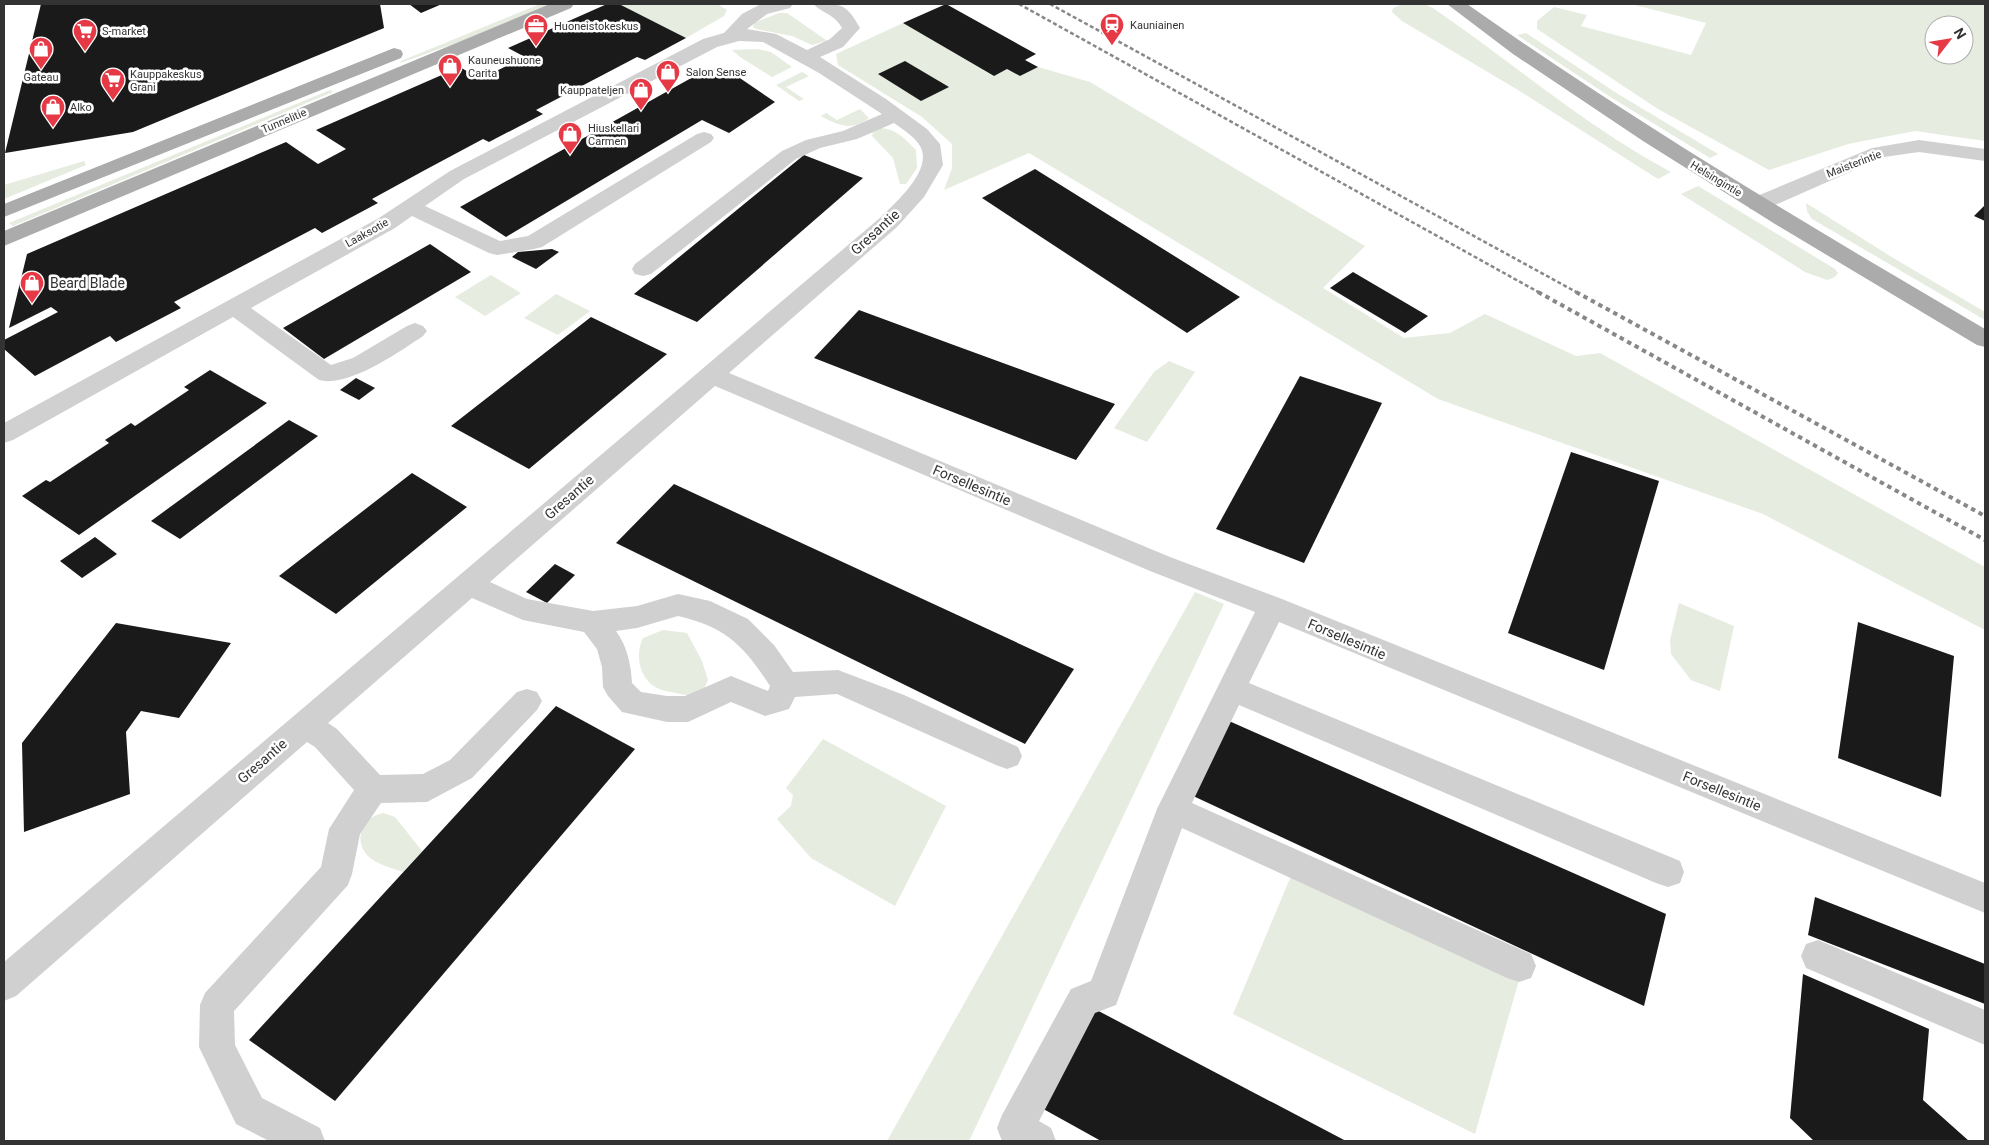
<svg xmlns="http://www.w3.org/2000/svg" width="1989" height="1145" font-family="Roboto,sans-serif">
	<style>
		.green { fill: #e6ecdf; fill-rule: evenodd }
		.building { fill: #1a1a1a }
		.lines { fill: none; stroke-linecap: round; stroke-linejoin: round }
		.minor { fill: #d0d0d0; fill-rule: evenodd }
		.major { fill: #ababab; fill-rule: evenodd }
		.rail-far1 { stroke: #888; stroke-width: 2.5; stroke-dasharray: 4 2.5; stroke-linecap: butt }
		.rail { stroke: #888; stroke-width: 4; stroke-dasharray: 4.5 4; stroke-linecap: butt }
		.labels { text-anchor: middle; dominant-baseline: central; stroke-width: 5; stroke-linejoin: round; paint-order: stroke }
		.far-poi-label { font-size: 11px; fill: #333; stroke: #fff; text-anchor: start }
		.far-street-label { font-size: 11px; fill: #333; stroke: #fff }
		.street-label { font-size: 14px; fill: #333; stroke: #fff }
		.poi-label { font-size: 14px; fill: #333; stroke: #fff; text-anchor: start }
	</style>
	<rect width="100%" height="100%" fill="#fff"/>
	<!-- green -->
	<g class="green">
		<path d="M540 4H551L462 41 400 63 401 61Z"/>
		<path d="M619 4H717L727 10 724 16 686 38Z"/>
		<path d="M1403 4H1424L1433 8C1512 62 1586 127 1671 172L1658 179 1518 90 1402 21 1392 12 1393 8Z"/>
		<path d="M1631 4H1985V141L1915 131 1848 144 1769 170 1658 109 1537 29V21L1554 7 1587 15 1581 26 1691 55 1706 23ZM1934 25H1964V55H1934Z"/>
		<path d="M779 13H787L826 40V41L812 45 792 36 756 29 753 27 754 23Z"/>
		<path d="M903 23 993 76 1007 69 1020 76 1038 67 1090 82 1365 246 1323 288 1404 338 1450 333 1485 314 1576 356 1600 353 1985 567V630L1763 514 1438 399 1029 153 944 190 952 168V144L922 117 838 65 836 54Z"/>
		<path d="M1526 33 1618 94 1718 154 1710 158 1612 98 1517 35Z"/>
		<path d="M758 49 771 52 792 67 772 77 740 57 732 50Z"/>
		<path d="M802 72 809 76 786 87 804 99 799 101 776 85Z"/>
		<path d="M330 90 333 92 13 226 9 223Z"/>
		<path d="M860 109 869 118C853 131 838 126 821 116L826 113 837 120Z"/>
		<path d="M880 128C897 129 905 139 916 150L917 168 906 184H900L893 158 872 136 873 132Z"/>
		<path d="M84 161 86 165 4 199V185Z"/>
		<path d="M1698 186 1835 269 1838 273 1835 277 1827 280 1805 272 1681 194Z"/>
		<path d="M1806 203 1890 256 1985 312V320L1812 219 1807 211Z"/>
		<path d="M491 275 521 293 485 316 455 297Z"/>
		<path d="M556 294 590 311 558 335 524 318Z"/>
		<path d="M1169 361 1195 372 1147 442 1114 428 1154 372Z"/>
		<path d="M1195 592 1224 604 969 1141H887Z"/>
		<path d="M1679 603 1734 626 1720 691 1691 680 1671 654 1670 640Z"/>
		<path d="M663 630 687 633 702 661 708 680 702 694 697 698C685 694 673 693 662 690 640 683 634 656 643 638Z"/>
		<path d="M823 739 946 806 895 906 811 858 777 819 791 806 793 795 786 788Z"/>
		<path d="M383 813 395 817 422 851 403 872C392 868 375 864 367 855 353 838 363 817 383 813Z"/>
		<path d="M1291 876 1519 980 1475 1134 1233 1014Z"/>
	</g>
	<!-- building -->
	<g class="building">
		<path d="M41 4H380L384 28 133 132 5 153Z"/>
		<path d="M409 4H442L421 13Z"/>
		<path d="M607 4H619L686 38 645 60 637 57 536 110 543 114 489 142 483 139 425 170 372 199 378 203 322 233 315 228 174 302 181 308 116 342 110 336 35 376 4 349V340L58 312 51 307 9 328 27 254 286 142 318 164 346 149 316 130 460 67 480 79 525 57 508 48Z"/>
		<path d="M946 4 1036 54 1025 60 1038 67 1020 76 1007 69 994 76 903 23Z"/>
		<path d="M905 61 949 87 921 101 878 74Z"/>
		<path d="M715 69 728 70 775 102 729 133 702 120 506 237 460 207 702 72Z"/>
		<path d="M804 155 863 178 697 322 634 294Z"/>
		<path d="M1035 169 1240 297 1187 333 982 198Z"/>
		<path d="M1985 205V221L1974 216Z"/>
		<path d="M430 244 471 272 324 359 283 328Z"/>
		<path d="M552 249 559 252 536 269 512 257 518 252Z"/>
		<path d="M1353 272 1428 316 1405 333 1330 288Z"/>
		<path d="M859 310 951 344 1115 404 1076 460 814 358Z"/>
		<path d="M591 317 667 354 529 469 451 426Z"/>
		<path d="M210 370 267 403 79 535 22 496 46 480 50 482 109 443 105 440 131 423 135 426 189 390 184 387Z"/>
		<path d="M1300 376 1382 403 1304 563 1216 529Z"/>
		<path d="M356 378 375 388 359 400 340 390Z"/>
		<path d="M289 420 318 436 180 539 151 521Z"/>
		<path d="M1571 452 1659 481 1604 670 1508 633Z"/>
		<path d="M412 473 467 507 336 614 279 576Z"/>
		<path d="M674 484 1074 669 1025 744 616 543Z"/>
		<path d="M95 537 117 554 82 578 60 561Z"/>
		<path d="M555 564 575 575 547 603 526 592Z"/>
		<path d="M1858 622 1954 656 1941 797 1838 758Z"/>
		<path d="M116 623 231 643 179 718 141 711 126 732 130 794 24 832 22 743Z"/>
		<path d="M556 706 635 749 335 1101 249 1040Z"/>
		<path d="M1229 721 1666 914 1644 1006 1191 795Z"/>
		<path d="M1815 897 1985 964V1004L1808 935Z"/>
		<path d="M1803 974 1929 1029 1923 1100 1969 1141H1814L1790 1118Z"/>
		<path d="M1089 1006 1346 1141H1101L1038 1106Z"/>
	</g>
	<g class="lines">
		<!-- minor -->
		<g class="minor">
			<path d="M761 4H793L790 8 767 14 747 29 776 34 807 50 830 39 842 28C834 13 819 12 814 4 842 4 846 3 860 28L843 47 820 57 886 99 927 129 940 144 943 165 924 197 897 227 729 373 1170 557 1282 599 1985 883V913L1279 622 1249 683 1680 861 1684 872 1680 883 1668 887 1656 883 1239 705 1192 803 1531 954 1536 966 1531 978 1519 982 1507 978 1182 828 1116 1005 1095 1013 1039 1121 1051 1128 1056 1141H1002L997 1128 1002 1115 1071 989 1091 981 1157 809 1255 612 1150 571 715 386 490 582 527 599 593 611 637 606 678 594 710 601 748 619 774 645 793 672 838 670 904 695 1018 747 1022 756 1018 765 1007 769 996 765 837 694 795 697 789 709 765 716 731 702 688 722H667L622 712 608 696 603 687 602 667 597 649 584 632 523 620 472 598 328 723 337 729 380 775 423 774 450 760 517 692 527 689 537 692 542 701 537 710 472 778 427 802 381 803 360 834 352 874 348 885 234 1011 235 1045 262 1098 320 1128 325 1141H269L236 1124 199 1047 200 1005 205 993 321 867 329 829 354 790 315 747 307 742 16 996 4 1001V962L881 217C896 202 937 167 918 143 912 135 902 129 894 123L857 139 820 148 796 159 651 274 643 276 635 274 632 269 635 264 782 151 806 140 843 131 882 114 819 73 763 42 739 41 717 47 464 179 425 206 500 241 528 236 697 134 704 132 711 134 714 138 711 142 542 247 534 249 497 255 489 253 412 216 395 228 251 308 331 365 353 358 407 326 415 323 423 326 427 331 423 336C399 352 348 388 319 380L233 317 13 440 4 443V423L379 218 450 171 703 39 724 33 742 14ZM678 616C726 627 744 646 770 686L768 691 731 676 685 696H667L641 692 632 683C631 664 627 646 616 631L637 628Z"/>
			<path d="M1919 140 1985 149V161L1919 152 1884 157 1766 209 1758 210 1750 209 1747 204 1750 199 1872 148Z"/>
			<path d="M1818 940 1985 1010V1045L1806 968 1801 956 1806 944Z"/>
		</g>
		<!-- major -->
		<g class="major">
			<path d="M550 4H574L571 8 4 246V231Z"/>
			<path d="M1447 4H1467C1634 122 1809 226 1985 329V347L1977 345 1775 224 1643 141 1513 54Z"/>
			<path d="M394 48 401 50 403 54 401 58 4 217V204Z"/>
		</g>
		<!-- rail-far1 -->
		<g class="rail-far1">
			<path d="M1019 4 1540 293"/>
			<path d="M1050 4 1578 293"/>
		</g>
		<!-- rail -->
		<g class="rail">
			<path d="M1538 292 1985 540"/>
			<path d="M1576 292 1985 516"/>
		</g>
	</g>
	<!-- icons -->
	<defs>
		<symbol id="station-pin" viewBox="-11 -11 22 30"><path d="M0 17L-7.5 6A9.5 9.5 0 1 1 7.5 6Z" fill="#e63946" stroke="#fff"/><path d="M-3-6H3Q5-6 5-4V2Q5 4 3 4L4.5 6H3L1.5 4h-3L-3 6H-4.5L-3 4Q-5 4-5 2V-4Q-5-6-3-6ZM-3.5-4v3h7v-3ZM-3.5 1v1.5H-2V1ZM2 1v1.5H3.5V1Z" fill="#fff"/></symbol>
		<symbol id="office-pin" viewBox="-11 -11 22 30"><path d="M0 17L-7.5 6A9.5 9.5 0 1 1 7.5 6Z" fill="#e63946" stroke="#fff"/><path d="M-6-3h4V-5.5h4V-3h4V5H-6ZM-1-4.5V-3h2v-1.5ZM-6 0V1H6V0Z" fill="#fff"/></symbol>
		<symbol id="supermarket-pin" viewBox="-11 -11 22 30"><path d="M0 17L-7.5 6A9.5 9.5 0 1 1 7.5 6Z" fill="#e63946" stroke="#fff"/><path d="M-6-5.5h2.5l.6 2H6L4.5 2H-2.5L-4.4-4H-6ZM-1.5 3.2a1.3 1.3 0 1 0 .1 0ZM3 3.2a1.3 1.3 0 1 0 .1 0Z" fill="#fff"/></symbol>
		<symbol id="shop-pin" viewBox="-11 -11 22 30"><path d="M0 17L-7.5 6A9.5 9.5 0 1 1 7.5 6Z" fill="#e63946" stroke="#fff"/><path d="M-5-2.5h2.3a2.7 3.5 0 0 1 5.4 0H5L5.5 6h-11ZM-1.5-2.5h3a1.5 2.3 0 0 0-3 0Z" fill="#fff"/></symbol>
	</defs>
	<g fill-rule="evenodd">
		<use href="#station-pin" x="1098" y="11" width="28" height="38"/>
		<use href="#office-pin" x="522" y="12" width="28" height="38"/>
		<use href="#supermarket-pin" x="71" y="17" width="28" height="38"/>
		<use href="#shop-pin" x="27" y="35" width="28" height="38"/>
		<use href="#shop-pin" x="436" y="52" width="28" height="38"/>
		<use href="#shop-pin" x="654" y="58" width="28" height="38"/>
		<use href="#supermarket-pin" x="99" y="66" width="28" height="38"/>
		<use href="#shop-pin" x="627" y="76" width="28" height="38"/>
		<use href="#shop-pin" x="39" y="93" width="28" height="38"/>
		<use href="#shop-pin" x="556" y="120" width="28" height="38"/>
		<use href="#shop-pin" x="18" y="269" width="28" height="38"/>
	</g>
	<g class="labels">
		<!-- far-poi labels -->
		<g class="far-poi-label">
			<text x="1130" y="25">Kauniainen</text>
			<text x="554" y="26">Huoneistokeskus</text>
			<text x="102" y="31">S-market</text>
			<text x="468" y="60">Kauneushuone<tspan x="468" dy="13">Carita</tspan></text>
			<text x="686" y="72">Salon Sense</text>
			<text x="130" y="74">Kauppakeskus<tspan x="130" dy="13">Grani</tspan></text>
			<text x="41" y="77" text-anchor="middle">Gateau</text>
			<text x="624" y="90" text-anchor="end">Kauppateljen</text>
			<text x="70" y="107">Alko</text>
			<text x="588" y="128">Hiuskellari<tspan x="588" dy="13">Carmen</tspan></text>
		</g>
		<!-- far-street labels -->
		<g class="far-street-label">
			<text transform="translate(284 121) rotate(-23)">Tunnelitie</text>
			<text transform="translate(1854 164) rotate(-21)">Maisterintie</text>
			<text transform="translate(1716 179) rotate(31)">Helsingintie</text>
			<text transform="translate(367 233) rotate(-29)">Laaksotie</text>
		</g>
		<!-- street labels -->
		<g class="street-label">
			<text transform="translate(875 232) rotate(-42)">Gresantie</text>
			<text transform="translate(972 485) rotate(23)">Forsellesintie</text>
			<text transform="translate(569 497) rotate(-41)">Gresantie</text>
			<text transform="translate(1347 639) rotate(23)">Forsellesintie</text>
			<text transform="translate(262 761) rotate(-41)">Gresantie</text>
			<text transform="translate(1722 791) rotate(22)">Forsellesintie</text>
		</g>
		<!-- poi labels -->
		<g class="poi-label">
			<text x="50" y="283">Beard Blade</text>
		</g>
	</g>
	<!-- border -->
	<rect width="1989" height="1145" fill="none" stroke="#333333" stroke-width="10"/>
	<!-- north arrow -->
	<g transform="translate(1949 40) rotate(59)"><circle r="24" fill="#ffffff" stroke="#adadad"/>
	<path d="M0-4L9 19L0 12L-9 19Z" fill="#e63946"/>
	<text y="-8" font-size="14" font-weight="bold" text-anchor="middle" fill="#333333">N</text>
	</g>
</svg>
